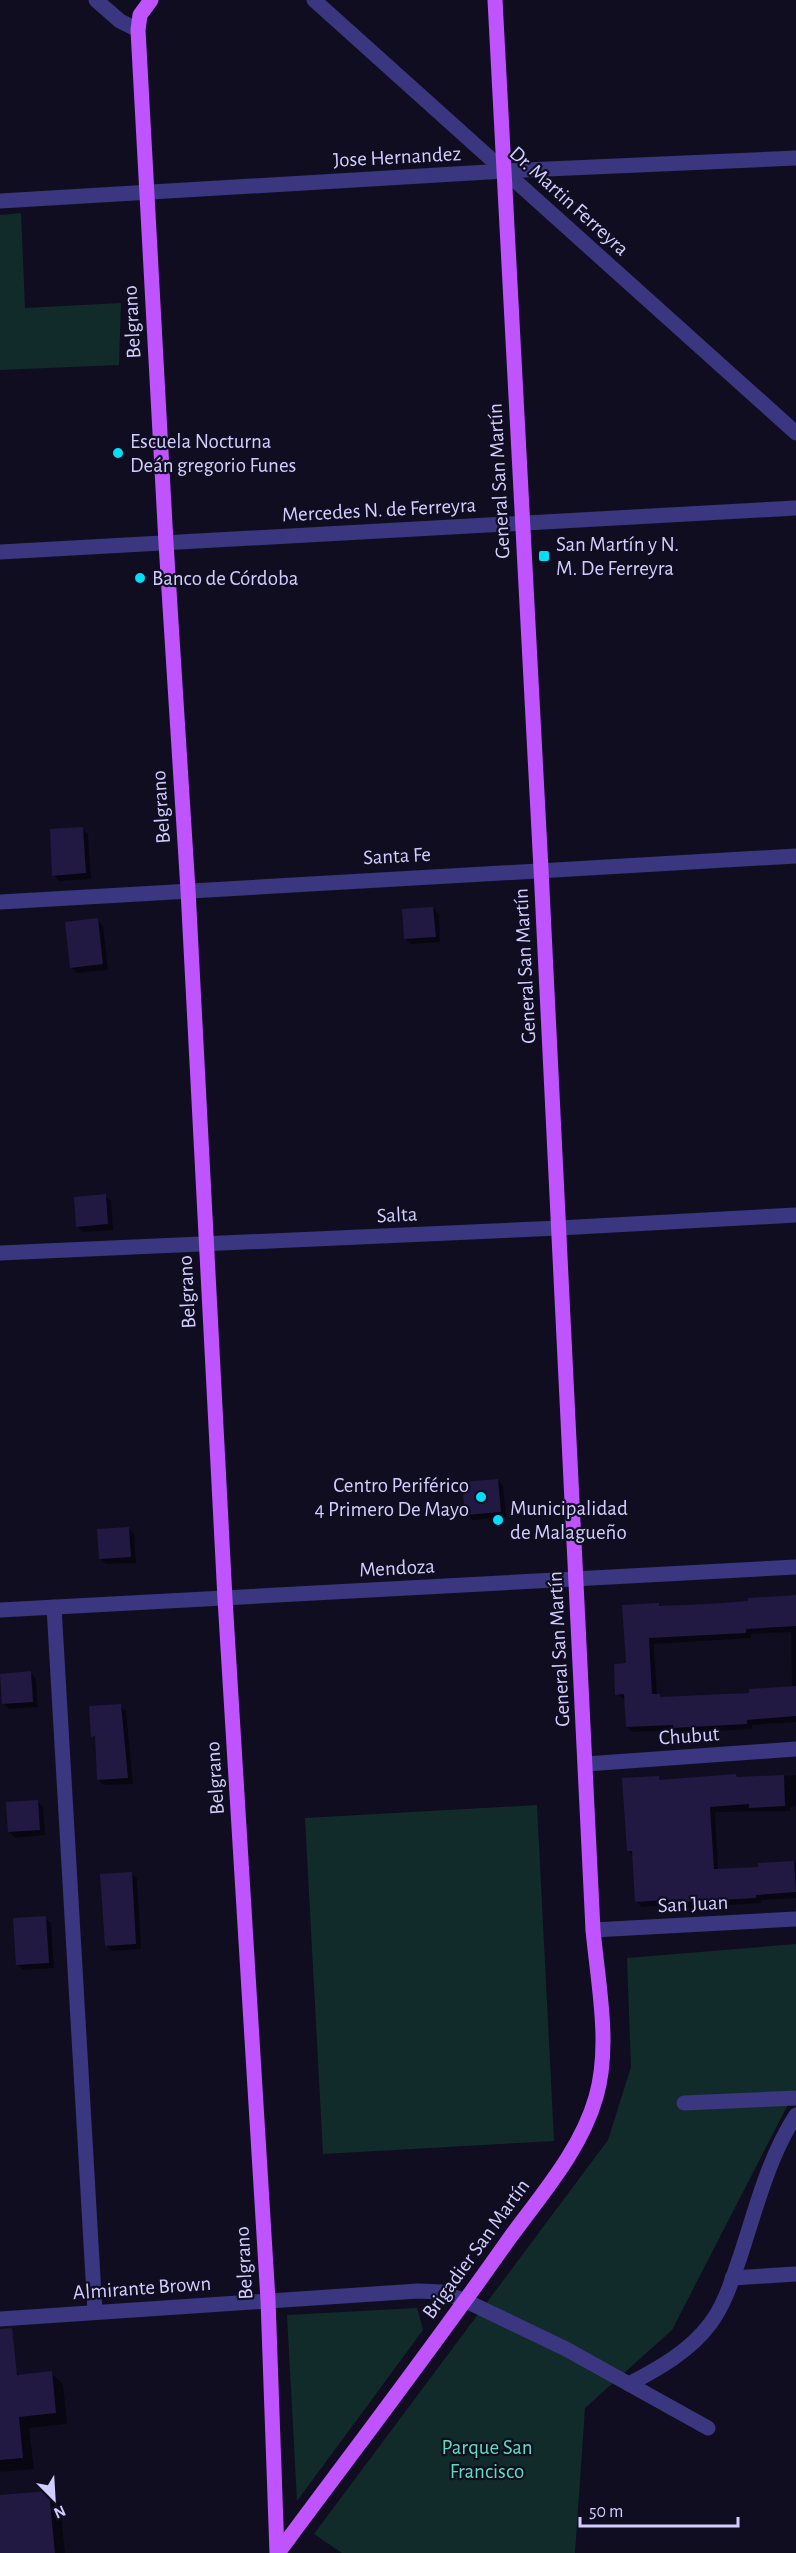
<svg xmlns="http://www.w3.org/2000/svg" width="796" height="2553" font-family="'Alegreya Sans',sans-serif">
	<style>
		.green { fill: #102b2a }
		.shadow { fill: #0007; fill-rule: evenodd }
		.building { fill: #211942 }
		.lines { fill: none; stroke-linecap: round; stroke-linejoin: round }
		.minor { stroke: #3a3780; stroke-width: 15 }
		.major { stroke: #bf54ff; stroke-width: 15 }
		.poi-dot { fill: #00dff8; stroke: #100d21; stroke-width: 2 }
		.labels { text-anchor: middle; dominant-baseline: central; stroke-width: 4.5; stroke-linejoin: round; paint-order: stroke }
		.street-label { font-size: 21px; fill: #d2cdff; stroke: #100d21 }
		.poi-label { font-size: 21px; fill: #d2cdff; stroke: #100d21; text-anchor: start }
		.park-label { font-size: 21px; fill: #58dfbd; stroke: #100d21 }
	</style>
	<rect width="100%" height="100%" fill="#100d21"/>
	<!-- green -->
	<g class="green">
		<path d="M21 213 25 308 121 303 119 365 0 370V215Z"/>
		<path d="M537 1805 554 2141 323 2154 305 1818Z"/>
		<path d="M796 1944V2089L672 2330 585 2408 575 2553H342L314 2534 608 2140 631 2067 627 1958Z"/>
		<path d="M417 2308 423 2330 297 2501 287 2315Z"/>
	</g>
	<!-- shadow -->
	<g class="shadow">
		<path d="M82 829 88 834 91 879 59 881 54 875Z"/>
		<path d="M433 908 439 914 440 942 411 944 405 938Z"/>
		<path d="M97 920 103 926 108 970 77 973 71 967Z"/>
		<path d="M105 1196 111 1201 113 1230 83 1232 77 1226Z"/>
		<path d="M498 1480 503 1486 506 1517 472 1520 466 1514Z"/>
		<path d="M128 1528 134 1534 136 1563 106 1564 101 1559Z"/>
		<path d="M796 1595V1722L752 1725V1729L680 1733 677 1730 633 1732 627 1727 625 1700 617 1694 627 1664 658 1604 662 1608 749 1603ZM791 1632 792 1688 750 1694 663 1699 657 1696 654 1644 751 1638V1634Z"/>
		<path d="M31 1673 36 1679 38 1707 9 1709 3 1703Z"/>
		<path d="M120 1706 126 1711 133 1784 104 1785 98 1779 96 1739 93 1736Z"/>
		<path d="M736 1775 739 1779 796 1775V1806L790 1807V1811L715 1812 718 1870 760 1868 759 1864 796 1862V1898L761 1900V1903L689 1908 686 1904 642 1907 636 1901 634 1856 628 1850 658 1778 661 1781Z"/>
		<path d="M37 1801 43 1807 45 1835 15 1838 9 1832Z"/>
		<path d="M131 1873 137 1879 141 1949 112 1951 106 1945Z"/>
		<path d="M45 1918 51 1923 54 1968 23 1970 17 1964Z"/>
		<path d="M16 2371 21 2376 51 2373 63 2384 67 2424 29 2428 34 2469 0 2472V2372Z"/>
		<path d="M49 2492 60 2504 65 2553H0V2497Z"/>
	</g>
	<!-- building -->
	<g class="building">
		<path d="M83 827 86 873 52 876 50 829Z"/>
		<path d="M433 907 436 937 404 939 402 909Z"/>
		<path d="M98 918 103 964 70 968 65 922Z"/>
		<path d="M106 1194 108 1224 76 1227 74 1197Z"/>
		<path d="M498 1479 501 1512 465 1515 462 1482Z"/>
		<path d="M129 1527 131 1557 99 1559 97 1529Z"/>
		<path d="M796 1595V1626L746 1629V1633L649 1638 652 1694H660V1697L749 1693V1689L796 1686V1716L747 1720V1724L673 1728V1725L626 1727 624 1694 615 1695 614 1664 626 1663 622 1605 659 1603V1606L708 1604 748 1601V1598Z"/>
		<path d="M31 1671 33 1702 2 1704 0 1674Z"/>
		<path d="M121 1704 128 1778 97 1780 95 1736 91 1737 89 1706Z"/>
		<path d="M736 1774 737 1777 784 1775 785 1806 749 1808V1804L710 1807 714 1869 758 1867V1863L794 1861 796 1892 756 1895V1898L682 1902V1899L635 1902 632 1851H627L622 1778 659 1776V1780Z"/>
		<path d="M38 1800 40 1830 8 1832 6 1802Z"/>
		<path d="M132 1872 136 1944 105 1946 100 1874Z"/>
		<path d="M46 1916 49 1963 16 1965 13 1918Z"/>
		<path d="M12 2328 17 2375 52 2371 56 2413 19 2417 23 2458 0 2460V2329Z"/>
		<path d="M49 2491 55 2553H0V2495Z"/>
	</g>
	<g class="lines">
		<!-- minor -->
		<g class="minor">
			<path d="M96 0 120 21 138 30"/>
			<path d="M314 0 796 433"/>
			<path d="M0 201 505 171 796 158"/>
			<path d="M0 552 796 508"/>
			<path d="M0 902 796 856"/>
			<path d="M0 1253 559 1228 796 1215"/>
			<path d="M54 1607 95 2312"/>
			<path d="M0 1610 796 1567"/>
			<path d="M586 1764 796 1749"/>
			<path d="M593 1930 796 1919"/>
			<path d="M684 2103 796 2098"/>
			<path d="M732 2278 796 2274"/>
			<path d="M0 2319 418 2291 441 2292 466 2301 566 2349 708 2428"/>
			<path d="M629 2384C658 2369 690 2351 710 2324 725 2304 732 2280 740 2257 756 2209 768 2158 796 2115"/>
		</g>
		<!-- major -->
		<g class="major">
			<path d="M151 0 140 15 138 30 166 543 188 890 225 1599 268 2300 277 2553"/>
			<path d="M278 2553C355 2449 434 2346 509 2239 541 2195 581 2150 596 2097 611 2045 598 1984 593 1930L541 869 495 0"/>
		</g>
	</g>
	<!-- markers -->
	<g class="poi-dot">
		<circle cx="118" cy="453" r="6"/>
		<rect x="538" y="550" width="12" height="12" rx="3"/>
		<circle cx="140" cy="578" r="6"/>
		<circle cx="481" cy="1497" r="6"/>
		<circle cx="498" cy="1520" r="6"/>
	</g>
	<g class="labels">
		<!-- street labels -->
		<g class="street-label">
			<text transform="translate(397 157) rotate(-3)">Jose Hernandez</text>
			<text transform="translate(569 201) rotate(42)">Dr. Martin Ferreyra</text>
			<text transform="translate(132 322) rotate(-93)">Belgrano</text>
			<text transform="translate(499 481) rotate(-93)">General San Martín</text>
			<text transform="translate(379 510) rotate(-3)">Mercedes N. de Ferreyra</text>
			<text transform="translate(161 807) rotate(-94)">Belgrano</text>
			<text transform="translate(397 856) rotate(-3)">Santa Fe</text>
			<text transform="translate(525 966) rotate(-93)">General San Martín</text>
			<text transform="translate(397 1215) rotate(-3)">Salta</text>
			<text transform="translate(187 1292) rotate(-93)">Belgrano</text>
			<text transform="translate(397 1568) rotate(-3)">Mendoza</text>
			<text transform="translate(559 1649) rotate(-93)">General San Martín</text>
			<text transform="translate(689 1736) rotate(-4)">Chubut</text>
			<text transform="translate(215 1778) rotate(-94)">Belgrano</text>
			<text transform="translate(693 1904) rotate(-3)">San Juan</text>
			<text transform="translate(476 2249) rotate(-54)">Brigadier San Martín</text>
			<text transform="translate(244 2263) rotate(-93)">Belgrano</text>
			<text transform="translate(142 2288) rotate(-4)">Almirante Brown</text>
		</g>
		<!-- poi labels -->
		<g class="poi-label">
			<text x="130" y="441">Escuela Nocturna<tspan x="130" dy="24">Deán gregorio Funes</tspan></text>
			<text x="556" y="544">San Martín y N.<tspan x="556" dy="24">M. De Ferreyra</tspan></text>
			<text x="152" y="578">Banco de Córdoba</text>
			<text x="469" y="1485" text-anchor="end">Centro Periférico<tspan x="469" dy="24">4 Primero De Mayo</tspan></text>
			<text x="510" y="1508">Municipalidad<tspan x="510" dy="24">de Malagueño</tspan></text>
		</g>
		<!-- park labels -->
		<g class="park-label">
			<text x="487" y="2447">Parque San<tspan x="487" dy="24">Francisco</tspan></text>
		</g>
	</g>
	<!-- north arrow -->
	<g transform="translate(54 2499) rotate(156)" stroke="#100d21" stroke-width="4.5" paint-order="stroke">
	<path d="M0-4.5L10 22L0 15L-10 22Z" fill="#d2cdff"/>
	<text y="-9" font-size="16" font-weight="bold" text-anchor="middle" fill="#d2cdff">N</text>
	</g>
	<!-- scale -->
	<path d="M580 2517v9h158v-9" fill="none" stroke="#d2cdff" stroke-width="3"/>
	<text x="589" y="2517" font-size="18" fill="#d2cdff" stroke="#100d21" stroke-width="4.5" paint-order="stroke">50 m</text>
</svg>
